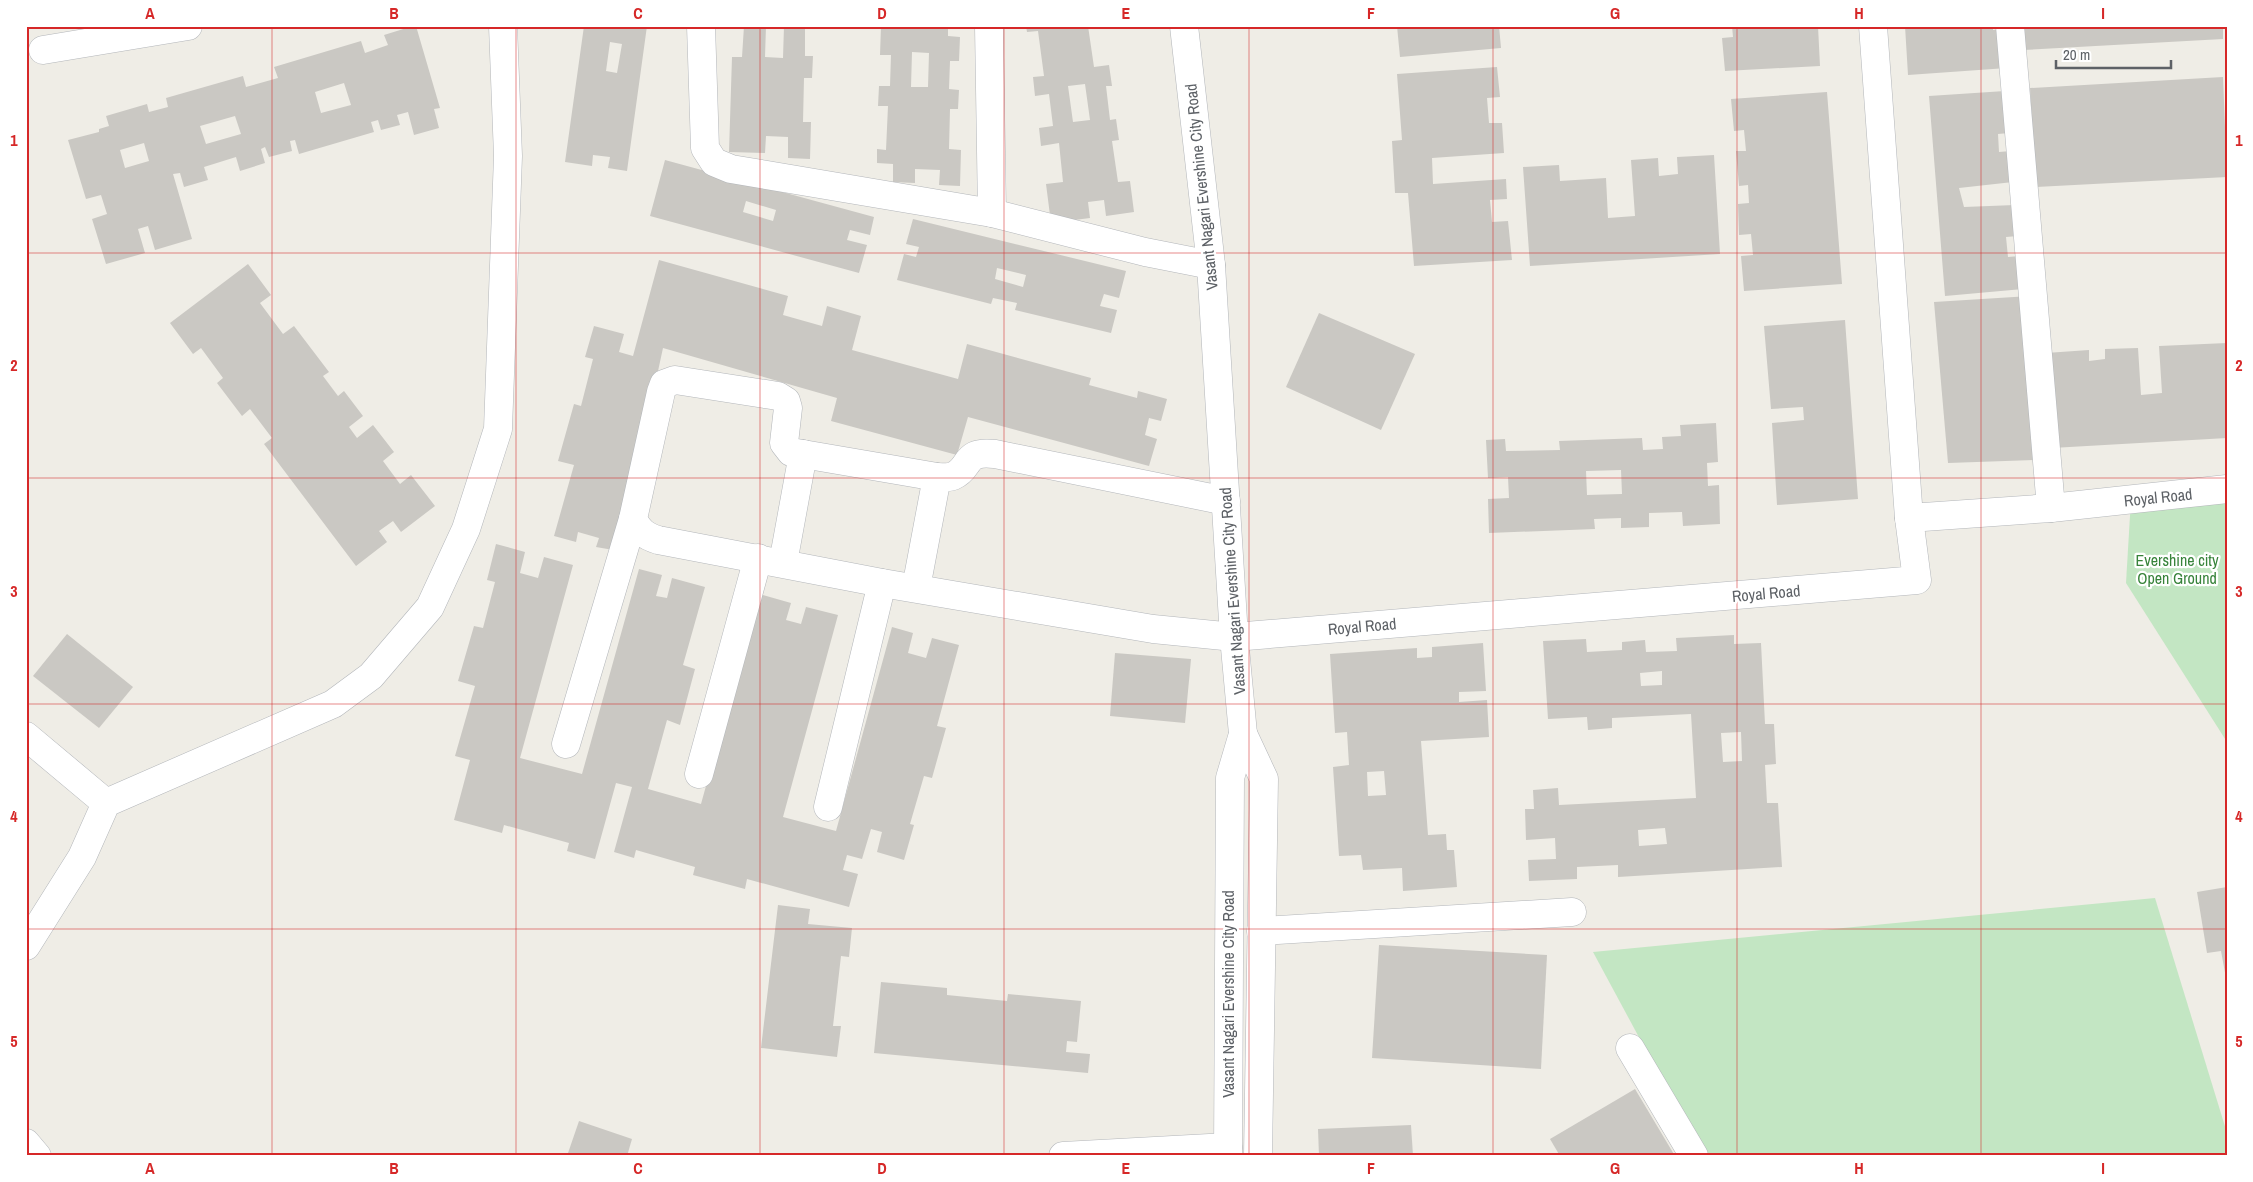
<svg xmlns="http://www.w3.org/2000/svg" width="2253" height="1182" font-family="'Archivo Narrow',sans-serif">
	<style>
		.green { fill: #c3e6c3 }
		.building { fill: #cac8c3; fill-rule: evenodd }
		.lines { fill: none; stroke-linecap: round; stroke-linejoin: round }
		.minor-casing { stroke: #b3b6ba; stroke-width: 29 }
		.minor { stroke: #fff; stroke-width: 28 }
		.grid { fill: none; stroke: #d62828; stroke-width: 1; stroke-opacity: 0.55 }
		.labels { text-anchor: middle; dominant-baseline: central; stroke-width: 4.5; stroke-linejoin: round; paint-order: stroke }
		.street-label { font-size: 16px; fill: #5d6166; stroke: #fff }
		.park-label { font-size: 16px; fill: #37833a; stroke: #fff }
		.neatline { fill: none; stroke: #d62828; stroke-width: 2 }
		.grid-label { font-size: 16px; text-anchor: middle; font-weight: bold; fill: #d62828 }
	</style>
	<rect width="100%" height="100%" fill="#efede6"/>
	<!-- green -->
	<g class="green">
		<path d="M2227 490V742L2126 583 2131 499Z"/>
		<path d="M2155 898 2227 1133V1156H1703L1593 952Z"/>
	</g>
	<!-- building -->
	<g class="building">
		<path d="M413 26H416L440 108 434 109 439 128 414 135 408 112 397 115 400 125 381 130 378 120 371 122 374 132 299 154 295 140 290 141 292 151 269 157 265 147 261 149 265 163 240 171 236 157 204 167 208 180 184 187 180 173 173 174 192 239 155 250 148 226 138 229 145 253 106 264 92 219 107 214 101 195 86 199 68 140 99 132V129L109 126 106 116 147 104 149 112 168 107 166 98 243 76 246 87 278 78 274 67 361 41 365 53 388 45 384 35ZM344 83 351 105 321 113 315 92ZM235 116 241 134 206 144 200 126ZM144 143 149 161 125 168 120 150Z"/>
		<path d="M584 26H647L627 171 608 168 610 157 593 155 592 166 565 162ZM610 42 622 44 617 73 606 71Z"/>
		<path d="M744 26H766L765 57 783 58 784 26H805V56H813L812 78H804L803 122H811L810 159 788 158V137L766 136 765 153 729 152 732 57H742Z"/>
		<path d="M881 26H948V36L960 37 959 61H950L949 89 959 90 958 109H950L949 149 961 150 960 186 939 185 940 170 915 169V183L893 182V164L877 163V149L886 150 888 106H878L879 86H890L891 55H880ZM912 52 929 53 928 87H911Z"/>
		<path d="M1026 26H1088L1094 67 1109 65 1112 86H1106L1110 120 1116 119 1119 140 1112 141 1118 182 1130 181 1134 212 1106 216 1104 200 1088 202 1090 218 1051 223 1046 184 1063 182 1059 143 1041 146 1039 128 1053 126 1049 94 1035 96 1033 77 1044 76 1038 31 1027 32ZM1085 84 1090 120 1073 122 1068 86Z"/>
		<path d="M1397 26H1499L1501 48 1400 57Z"/>
		<path d="M1732 26H1818L1820 66 1725 71 1722 38 1733 37Z"/>
		<path d="M1905 26H1993V30L2004 29 2007 68 1908 75Z"/>
		<path d="M2022 26H2223V39L2023 50Z"/>
		<path d="M1497 67 1500 97 1487 98 1489 123H1502L1504 153 1432 158 1433 184 1506 179 1507 199 1490 200 1492 222 1508 221 1512 260 1414 266 1408 193H1395L1392 141 1402 140 1397 74Z"/>
		<path d="M2223 77 2227 177 2036 187 2030 88Z"/>
		<path d="M2005 91 2009 133 1998 134 1999 152 2011 151 2013 182 1959 188 1964 207 2015 205 2018 236 2006 237 2008 257 2020 256 2023 289 1945 296 1929 96Z"/>
		<path d="M1827 92 1842 284 1744 291 1741 256 1753 255 1751 234 1739 235 1738 204 1749 203 1748 185 1739 186 1736 151H1746L1744 130 1734 131 1731 99Z"/>
		<path d="M1714 155 1720 254 1530 266 1523 167 1559 165 1560 181 1606 178 1608 218 1635 216 1631 160 1658 158 1659 176 1678 174 1677 157Z"/>
		<path d="M665 160 874 217 870 235 850 230 847 240 867 245 859 273 650 216ZM746 201 776 210 773 221 743 212Z"/>
		<path d="M913 219 1126 271 1119 298 1104 294 1100 306 1117 310 1111 333 1015 310 1017 303 993 298 991 304 897 280 904 254 916 257 919 247 906 244ZM997 268 1026 275 1023 287 995 279Z"/>
		<path d="M659 260 788 296 783 315 822 326 827 306 861 316 852 350 958 379 967 344 1091 378 1089 385 1137 398 1138 391 1167 399 1161 421 1149 418 1145 435 1157 439 1149 466 968 417 957 455 831 421 837 398 663 348 619 551 596 547 599 538 578 532 576 542 554 536 574 465 558 461 574 404 581 406 593 359 585 357 594 326 624 334 619 352 633 356Z"/>
		<path d="M248 264 271 295 260 303 283 334 294 326 329 372 323 376 338 396 344 391 363 416 349 427 357 438 373 425 394 452 383 461 400 484 411 475 435 506 401 532 393 521 379 531 387 542 356 566 264 444 272 438 250 409 242 416 217 383 223 378 201 348 193 354 170 323Z"/>
		<path d="M2030 296 2035 460 1948 463 1934 302Z"/>
		<path d="M1319 313 1415 354 1381 430 1286 387Z"/>
		<path d="M1845 320 1858 499 1777 505 1772 423 1804 420 1803 407 1771 409 1764 326Z"/>
		<path d="M2227 343V438L2052 448 2046 353 2089 350V361L2105 359V349L2138 348 2141 395 2162 393 2159 346Z"/>
		<path d="M1716 423 1718 462 1707 463 1708 486 1719 485 1720 524 1683 526 1682 512 1649 513V527L1621 528V518L1594 519 1595 529 1489 533 1488 499 1509 498 1508 477 1488 478 1486 440 1505 439 1506 451 1560 450 1559 441 1642 438 1643 450 1663 449 1662 437 1681 436 1680 425ZM1621 470 1622 494 1587 495 1586 471Z"/>
		<path d="M496 544 525 552 520 573 538 578 544 557 573 565 520 758 582 774 639 569 662 575 656 596 667 598 672 578 705 587 683 665 695 669 680 725 667 720 648 789 701 804 759 594 791 603 786 620 801 624 806 607 838 615 783 817 836 831 892 627 913 633 908 653 926 658 932 638 959 645 937 726 946 728 932 778 924 776 910 824 914 825 904 860 877 852 882 832 871 829 862 859 847 855 843 870 858 874 849 907 747 879 745 889 693 875 695 867 636 850 634 858 614 852 632 787 616 783 595 859 567 851 569 843 504 825 502 833 454 820 470 760 455 756 475 686 458 681 474 626 483 628 495 582 487 580Z"/>
		<path d="M67 634 133 687 99 728 33 676Z"/>
		<path d="M1734 635V644L1761 643 1765 724H1774L1776 764 1765 765 1767 803H1778L1782 867 1618 877V865L1577 867V879L1529 881 1528 860 1556 859 1555 838 1526 840 1525 809H1534L1533 790 1558 788 1559 805 1696 798 1691 714 1612 718V728L1588 730 1587 717 1548 719 1543 641 1586 639 1587 652 1622 650V642L1645 640 1646 652 1677 651 1676 638ZM1662 671V685L1641 686 1640 673ZM1741 732 1742 761 1723 762 1721 733ZM1665 828 1667 844 1639 846 1638 830Z"/>
		<path d="M1483 643 1486 691 1459 692V702L1487 700 1489 737 1421 741 1428 835 1446 834 1447 850H1454L1457 887 1403 891 1402 868 1363 870 1361 855 1339 856 1333 767 1349 765 1347 732 1335 733 1330 654 1417 648V658L1432 657V647ZM1384 771 1386 795 1368 796 1367 772Z"/>
		<path d="M1115 653 1191 659 1185 723 1110 716Z"/>
		<path d="M2227 887V978H2226L2221 951 2207 953 2197 892Z"/>
		<path d="M778 905 810 909 808 924 852 928 849 957 841 956 833 1026H841L837 1057 761 1048Z"/>
		<path d="M1379 945 1547 955 1541 1069 1372 1058Z"/>
		<path d="M881 982 947 988V995L1007 1001 1008 994 1081 1001 1077 1042 1067 1041 1066 1052 1090 1054 1088 1073 874 1053Z"/>
		<path d="M1635 1089 1675 1156H1560L1550 1139Z"/>
		<path d="M579 1121 632 1139 627 1156H567Z"/>
		<path d="M1411 1125 1413 1156H1319L1318 1129Z"/>
	</g>
	<g class="lines">
		<defs>
			<g id="minor">
				<path d="M701 26 705 148 714 162 731 169 992 213 1145 252 1211 265"/>
				<path d="M989 26 992 213"/>
				<path d="M1184 26 1211 265 1234 637 1243 734 1230 778 1228 1156"/>
				<path d="M1873 26 1909 518"/>
				<path d="M2010 26 2051 508"/>
				<path d="M43 50 188 26"/>
				<path d="M1226 501 995 454C962 450 972 468 953 476 948 478 942 477 937 477L791 452 784 443 788 408 786 401 778 396 675 380 664 384 661 392 633 519C639 531 645 536 658 540L882 583 1153 629 1234 637 1917 580 1909 518 2051 508 2227 489"/>
				<path d="M783 563 803 454"/>
				<path d="M916 588 937 477"/>
				<path d="M1243 734 1264 779 1258 1156"/>
				<path d="M26 736 106 803"/>
				<path d="M566 744 633 519"/>
				<path d="M699 774 758 558"/>
				<path d="M828 807 882 583"/>
				<path d="M1261 931 1572 912"/>
				<path d="M26 946 82 857 106 803 333 704 371 676 430 607 466 529 498 429 508 156 503 26"/>
				<path d="M1630 1048 1694 1156"/>
				<path d="M26 1143 37 1156"/>
				<path d="M1063 1156 1228 1147"/>
			</g>
		</defs>
		<!-- minor casing -->
		<use href="#minor" class="minor-casing"/>
		<!-- minor -->
		<use href="#minor" class="minor"/>
	</g>
	<!-- grid -->
	<path class="grid" d="M272 26V1156M516 26V1156M760 26V1156M1004 26V1156M1249 26V1156M1493 26V1156M1737 26V1156M1981 26V1156M26 253H2227M26 478H2227M26 704H2227M26 929H2227"/>
	<g class="labels">
		<!-- street labels -->
		<g class="street-label">
			<text transform="translate(1201 187) rotate(-96)">Vasant Nagari Evershine City Road</text>
			<text transform="translate(2158 497) rotate(-6)">Royal Road</text>
			<text transform="translate(1232 591) rotate(-94)">Vasant Nagari Evershine City Road</text>
			<text transform="translate(1766 593) rotate(-5)">Royal Road</text>
			<text transform="translate(1362 626) rotate(-5)">Royal Road</text>
			<text transform="translate(1228 994) rotate(-90)">Vasant Nagari Evershine City Road</text>
		</g>
		<!-- park labels -->
		<g class="park-label">
			<text x="2177" y="560">Evershine city<tspan x="2177" dy="18">Open Ground</tspan></text>
		</g>
	</g>
	<!-- border -->
	<rect width="2253" height="1182" fill="none" stroke="#ffffff" stroke-width="55"/>
	<!-- scale -->
	<path d="M2056 60v8h115v-8" fill="none" stroke="#5d6166" stroke-width="2.5"/>
	<text x="2063" y="60" font-size="15" fill="#5d6166" stroke="#ffffff" stroke-width="4" paint-order="stroke">20 m</text>
	<rect x="28" y="28" width="2198" height="1126" class="neatline"/>
	<g class="grid-label">
		<text x="150" y="19">A</text>
		<text x="394" y="19">B</text>
		<text x="638" y="19">C</text>
		<text x="882" y="19">D</text>
		<text x="1126" y="19">E</text>
		<text x="1371" y="19">F</text>
		<text x="1615" y="19">G</text>
		<text x="1859" y="19">H</text>
		<text x="2103" y="19">I</text>
		<text x="14" y="146">1</text>
		<text x="2239" y="146">1</text>
		<text x="14" y="371">2</text>
		<text x="2239" y="371">2</text>
		<text x="14" y="597">3</text>
		<text x="2239" y="597">3</text>
		<text x="14" y="822">4</text>
		<text x="2239" y="822">4</text>
		<text x="14" y="1047">5</text>
		<text x="2239" y="1047">5</text>
		<text x="150" y="1174">A</text>
		<text x="394" y="1174">B</text>
		<text x="638" y="1174">C</text>
		<text x="882" y="1174">D</text>
		<text x="1126" y="1174">E</text>
		<text x="1371" y="1174">F</text>
		<text x="1615" y="1174">G</text>
		<text x="1859" y="1174">H</text>
		<text x="2103" y="1174">I</text>
	</g>
</svg>
